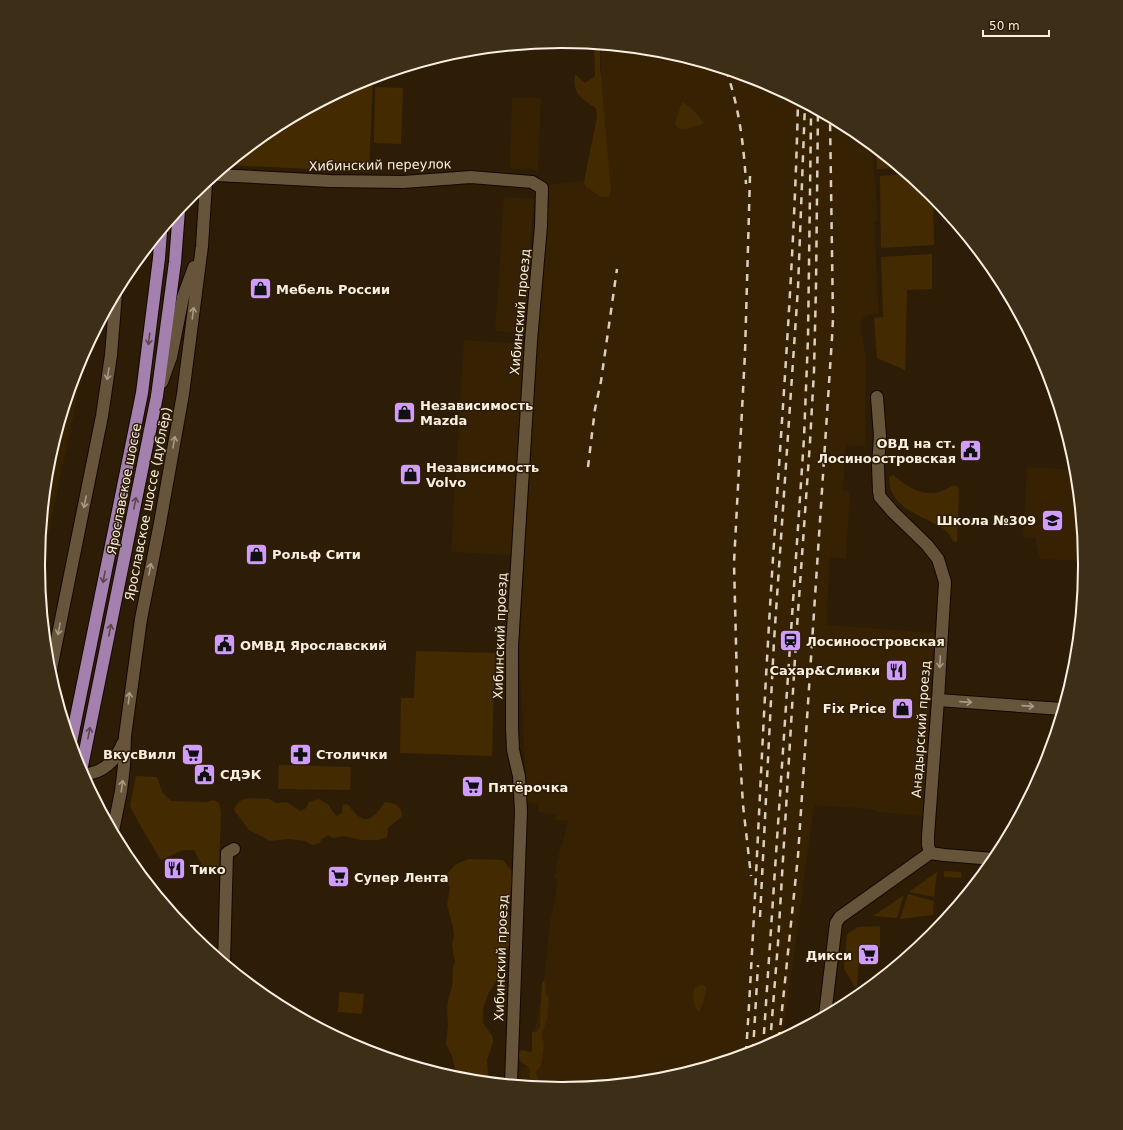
<svg xmlns="http://www.w3.org/2000/svg" width="1123" height="1130" font-family="'DejaVu Sans',sans-serif">
	<style>
		.built { fill: #362202 }
		.green { fill: #442a00 }
		.lines { fill: none; stroke-linecap: round; stroke-linejoin: round }
		.minor-casing { stroke: #150700; stroke-width: 14 }
		.major-casing { stroke: #150700; stroke-width: 14 }
		.minor { stroke: #66543b; stroke-width: 12 }
		.major { stroke: #a480ae; stroke-width: 12 }
		.rail { stroke: #dbcfbf; stroke-width: 2.5; stroke-dasharray: 7 7; stroke-linecap: butt }
		.oneway { stroke: #a99a86 }
		.oneway2 { stroke: #5d4549 }
		.labels { text-anchor: middle; dominant-baseline: central; stroke-width: 3; stroke-linejoin: round; paint-order: stroke }
		.street-label { font-size: 13px; fill: #faefe1; stroke: #2d1d06 }
		.poi-label { font-size: 13px; font-weight: bold; fill: #faefe1; stroke: #2d1d06; text-anchor: start }
		.rim { fill: none; stroke: #faefe1; stroke-width: 2 }
	</style>
	<rect width="100%" height="100%" fill="#2d1d06"/>
	<!-- built -->
	<g class="built">
		<path d="M601 45 664 52 762 81 853 130 873 147V168L875 177 878 221H874L879 314H871L863 318 861 324 866 361 865 446H856L846 444 843 491H850L846 558H830L826 625 934 633 923 816 879 812 871 809 814 805 793 962 782 1038 762 1049 663 1078 561 1088 520 1084 521 1067H529L544 977 550 923 558 879 554 878 557 869 555 868 569 820H555L556 815 538 811 539 805 527 802 519 658 545 185 601 179Z"/>
		<path d="M512 97 541 98 538 170 510 168Z"/>
		<path d="M504 197 534 199 525 333 495 331Z"/>
		<path d="M464 340 524 344 511 555 451 552Z"/>
		<path d="M86 350 79 389 39 576 38 565 48 463 78 364Z"/>
		<path d="M1027 467 1076 470 1085 561 1040 559 1035 538 1023 537Z"/>
	</g>
	<!-- green -->
	<g class="green">
		<path d="M594 45H600V67L611 191 608 197H601L585 186 584 181 597 117 596 108C582 99 572 94 575 74L585 83 595 76Z"/>
		<path d="M373 78 369 172 228 165 271 130 361 81Z"/>
		<path d="M375 87 403 88 401 144 374 143Z"/>
		<path d="M682 102C690 107 700 115 703 124L686 129 678 128 675 124Z"/>
		<path d="M876 149 899 168 877 169Z"/>
		<path d="M906 174 933 197 934 245 881 248 880 176Z"/>
		<path d="M932 254V289L907 290 905 370 877 358 874 318 883 317 881 257Z"/>
		<path d="M69 394 40 549 48 463Z"/>
		<path d="M893 475C905 485 919 495 936 493 942 492 949 487 954 485L958 487 959 491 957 542 953 541C946 517 888 518 889 477Z"/>
		<path d="M416 651 495 653 492 756 400 753 401 698H414Z"/>
		<path d="M279 765 351 767 350 790 278 789Z"/>
		<path d="M136 776 157 777 162 792 171 801 205 802 214 800 219 803 221 812 219 870 205 871 194 850H183L161 860 145 834 130 806Z"/>
		<path d="M251 798 269 799 276 803 287 802 300 811 306 808 309 802 319 799 328 804 332 811 337 816 342 813 343 805 347 804C351 807 355 815 360 817 371 824 379 810 385 802 394 803 402 805 402 816L388 828 387 837 378 840H362L344 836 333 838 328 835 321 840 320 843 312 845 305 841 289 839 270 841 249 830 234 810C237 801 242 799 251 798Z"/>
		<path d="M469 859 503 860 511 870 513 878 508 906 512 938 502 960 498 979 488 994 483 1009V1023L493 1037V1042L487 1060 488 1074 491 1082 457 1078 452 1056 446 1044 448 1025 447 1010 448 1000 452 987 453 967 455 962 452 945 454 936 453 927 447 905 450 888 445 876 456 864Z"/>
		<path d="M944 871 961 872V878L944 877Z"/>
		<path d="M937 872 934 897 909 892Z"/>
		<path d="M908 894 934 901 933 915 900 919Z"/>
		<path d="M904 895 897 918 873 916Z"/>
		<path d="M880 926V948L860 947 857 987H855L844 969 847 934 858 927Z"/>
		<path d="M542 982H545L546 993 549 999 547 1018 542 1034 544 1046 541 1066 535 1073 538 1078V1086L529 1085 530 1069C524 1062 519 1065 518 1053L522 1050 530 1052 532 1051V1033L534 1031 536 1033 540 1026Z"/>
		<path d="M701 985 706 986 704 1000 699 1012C693 1006 693 998 694 989Z"/>
		<path d="M339 992 364 994 362 1014 338 1012Z"/>
	</g>
	<g class="lines">
		<defs>
			<g id="minor">
				<path d="M216 175 330 181 403 182 471 177 532 182 542 188 541 226 531 341 512 646V728L513 750 519 776 521 811 511 1083"/>
				<path d="M162 382 171 357 183 297 194 267"/>
				<path d="M877 397 880 436 878 466 879 492 880 497 893 512 927 545 938 559 945 582 938 700 928 836V845L930 853"/>
				<path d="M50 674 102 416 111 355 116 293"/>
				<path d="M938 700 1062 709"/>
				<path d="M82 774C102 775 116 760 123 743"/>
				<path d="M113 831 121 791 124 766 125 736 141 619 160 523 183 394 202 246 206 183"/>
				<path d="M930 853 944 855 994 859"/>
				<path d="M224 962 227 853 234 849"/>
				<path d="M825 1015 836 923 840 917 930 853"/>
			</g>
			<g id="major">
				<path d="M71 742 142 393 159 258 161 232"/>
				<path d="M81 771 157 396 175 262 179 210"/>
			</g>
		</defs>
		<!-- minor casing -->
		<use href="#minor" class="minor-casing"/>
		<!-- major casing -->
		<use href="#major" class="major-casing"/>
		<!-- minor -->
		<use href="#minor" class="minor"/>
		<!-- major -->
		<use href="#major" class="major"/>
		<!-- rail -->
		<g class="rail">
			<path d="M726 70C739 106 744 146 746 184"/>
			<path d="M750 176 745 353 734 563 738 723 743 805 751 876"/>
			<path d="M588 467 595 409 601 381 617 269"/>
			<path d="M760 917 774 641 798 288 805 104"/>
			<path d="M779 1039 798 856 832 338 833 319 830 118"/>
			<path d="M770 1044 778 943 796 641 810 442 814 371 816 286 818 111"/>
			<path d="M763 1048 804 438 808 338 811 117"/>
			<path d="M753 1051 758 965"/>
			<path d="M746 1053C755 916 760 779 768 642 778 461 794 281 798 101"/>
		</g>
	</g>
	<!-- one-way arrows -->
	<defs><path id="oneway-shaft" d="M-6 0H5M1.5-3L5.5 0L1.5 3" fill="none" stroke-width="1.6" stroke-linecap="round" stroke-linejoin="round"/></defs>
	<g class="oneway">
		<use href="#oneway-shaft" transform="translate(193 313) rotate(-83)"/>
		<use href="#oneway-shaft" transform="translate(108 374) rotate(99)"/>
		<use href="#oneway-shaft" transform="translate(174 442) rotate(-80)"/>
		<use href="#oneway-shaft" transform="translate(85 502) rotate(101)"/>
		<use href="#oneway-shaft" transform="translate(150 569) rotate(-79)"/>
		<use href="#oneway-shaft" transform="translate(59 629) rotate(101)"/>
		<use href="#oneway-shaft" transform="translate(940 662) rotate(93)"/>
		<use href="#oneway-shaft" transform="translate(129 698) rotate(-83)"/>
		<use href="#oneway-shaft" transform="translate(966 702) rotate(4)"/>
		<use href="#oneway-shaft" transform="translate(1028 706) rotate(4)"/>
		<use href="#oneway-shaft" transform="translate(122 786) rotate(-82)"/>
	</g>
	<g class="oneway2">
		<use href="#oneway-shaft" transform="translate(149 339) rotate(97)"/>
		<use href="#oneway-shaft" transform="translate(135 503) rotate(-79)"/>
		<use href="#oneway-shaft" transform="translate(104 577) rotate(101)"/>
		<use href="#oneway-shaft" transform="translate(110 630) rotate(-79)"/>
		<use href="#oneway-shaft" transform="translate(89 733) rotate(-79)"/>
	</g>
	<!-- icons -->
	<defs>
		<symbol id="shop-square" viewBox="-11 -11 22 22"><rect x="-9" y="-9" width="18" height="18" rx="4" fill="#d09dff" stroke="#2d1d06"/><path d="M-5-2.5h2.3a2.7 3.5 0 0 1 5.4 0H5L5.5 6h-11ZM-1.5-2.5h3a1.5 2.3 0 0 0-3 0Z" fill="#111"/></symbol>
		<symbol id="civic-square" viewBox="-11 -11 22 22"><rect x="-9" y="-9" width="18" height="18" rx="4" fill="#d09dff" stroke="#2d1d06"/><path d="M-.6-6.5H3V-4.5H.6V-3L4-1V1h2V6H-6V1h2V-1L-.6-3ZM-1.2 2.5V6h2.4V2.5Z" fill="#111"/></symbol>
		<symbol id="school-square" viewBox="-11 -11 22 22"><rect x="-9" y="-9" width="18" height="18" rx="4" fill="#d09dff" stroke="#2d1d06"/><path d="M0-5L7-2L0 1L-7-2ZM-4 1L0 2.5L4 1V4Q0 6-4 4Z" fill="#111"/></symbol>
		<symbol id="station-square" viewBox="-11 -11 22 22"><rect x="-9" y="-9" width="18" height="18" rx="4" fill="#d09dff" stroke="#2d1d06"/><path d="M-3-6H3Q5-6 5-4V2Q5 4 3 4L4.5 6H3L1.5 4h-3L-3 6H-4.5L-3 4Q-5 4-5 2V-4Q-5-6-3-6ZM-3.5-4v3h7v-3ZM-3.5 1v1.5H-2V1ZM2 1v1.5H3.5V1Z" fill="#111"/></symbol>
		<symbol id="restaurant-square" viewBox="-11 -11 22 22"><rect x="-9" y="-9" width="18" height="18" rx="4" fill="#d09dff" stroke="#2d1d06"/><path d="M-5-6h1v4h1v-4h1v4h1v-4h1v5L-1.5 .5V6h-2V.5L-5-1ZM5-6V6H3V1.5H1.5Q1.5-4 5-6Z" fill="#111"/></symbol>
		<symbol id="supermarket-square" viewBox="-11 -11 22 22"><rect x="-9" y="-9" width="18" height="18" rx="4" fill="#d09dff" stroke="#2d1d06"/><path d="M-6-5.5h2.5l.6 2H6L4.5 2H-2.5L-4.4-4H-6ZM-1.5 3.2a1.3 1.3 0 1 0 .1 0ZM3 3.2a1.3 1.3 0 1 0 .1 0Z" fill="#111"/></symbol>
		<symbol id="pharmacy-square" viewBox="-11 -11 22 22"><rect x="-9" y="-9" width="18" height="18" rx="4" fill="#d09dff" stroke="#2d1d06"/><path d="M-2-6h4v4h4v4h-4v4h-4v-4h-4v-4h4Z" fill="#111"/></symbol>
	</defs>
	<g fill-rule="evenodd">
		<use href="#shop-square" x="248" y="276" width="25" height="25"/>
		<use href="#shop-square" x="392" y="400" width="25" height="25"/>
		<use href="#civic-square" x="958" y="438" width="25" height="25"/>
		<use href="#shop-square" x="398" y="462" width="25" height="25"/>
		<use href="#school-square" x="1040" y="508" width="25" height="25"/>
		<use href="#shop-square" x="244" y="542" width="25" height="25"/>
		<use href="#station-square" x="778" y="628" width="25" height="25"/>
		<use href="#civic-square" x="212" y="632" width="25" height="25"/>
		<use href="#restaurant-square" x="884" y="658" width="25" height="25"/>
		<use href="#shop-square" x="890" y="696" width="25" height="25"/>
		<use href="#supermarket-square" x="180" y="742" width="25" height="25"/>
		<use href="#pharmacy-square" x="288" y="742" width="25" height="25"/>
		<use href="#civic-square" x="192" y="762" width="25" height="25"/>
		<use href="#supermarket-square" x="460" y="774" width="25" height="25"/>
		<use href="#restaurant-square" x="162" y="856" width="25" height="25"/>
		<use href="#supermarket-square" x="326" y="864" width="25" height="25"/>
		<use href="#supermarket-square" x="856" y="942" width="25" height="25"/>
	</g>
	<g class="labels">
		<!-- street labels -->
		<g class="street-label">
			<text transform="translate(380 165) rotate(-1)">Хибинский переулок</text>
			<text transform="translate(520 312) rotate(-85)">Хибинский проезд</text>
			<text transform="translate(124 489) rotate(-79)">Ярославское шоссе</text>
			<text transform="translate(148 504) rotate(-79)">Ярославское шоссе (дублёр)</text>
			<text transform="translate(500 636) rotate(-88)">Хибинский проезд</text>
			<text transform="translate(921 729) rotate(-86)">Анадырский проезд</text>
			<text transform="translate(501 958) rotate(-88)">Хибинский проезд</text>
		</g>
		<!-- poi labels -->
		<g class="poi-label">
			<text x="276" y="289">Мебель России</text>
			<text x="420" y="405">Независимость<tspan x="420" dy="15">Mazda</tspan></text>
			<text x="956" y="443" text-anchor="end">ОВД на ст.<tspan x="956" dy="15">Лосиноостровская</tspan></text>
			<text x="426" y="467">Независимость<tspan x="426" dy="15">Volvo</tspan></text>
			<text x="1036" y="520" text-anchor="end">Школа №309</text>
			<text x="272" y="554">Рольф Сити</text>
			<text x="806" y="641">Лосиноостровская</text>
			<text x="240" y="645">ОМВД Ярославский</text>
			<text x="880" y="670" text-anchor="end">Сахар&amp;Сливки</text>
			<text x="886" y="708" text-anchor="end">Fix Price</text>
			<text x="176" y="754" text-anchor="end">ВкусВилл</text>
			<text x="316" y="754">Столички</text>
			<text x="220" y="774">СДЭК</text>
			<text x="488" y="787">Пятёрочка</text>
			<text x="190" y="869">Тико</text>
			<text x="354" y="877">Супер Лента</text>
			<text x="852" y="955" text-anchor="end">Дикси</text>
		</g>
	</g>
	<!-- crop -->
	<path d="M0 0H1123V1130H0ZM561 48H562A516 516 0 0 1 1078 564V566A516 516 0 0 1 562 1082H561A516 516 0 0 1 45 566V564A516 516 0 0 1 561 48Z" fill="#3d2e18" fill-rule="evenodd"/>
	<path class="rim" d="M561 48H562A516 516 0 0 1 1078 564V566A516 516 0 0 1 562 1082H561A516 516 0 0 1 45 566V564A516 516 0 0 1 561 48Z"/>
	<!-- scale -->
	<path d="M983 30v6h66v-6" fill="none" stroke="#faefe1" stroke-width="2"/>
	<text x="989" y="30" font-size="12" fill="#faefe1" stroke="#2d1d06" stroke-width="3" paint-order="stroke">50 m</text>
</svg>
